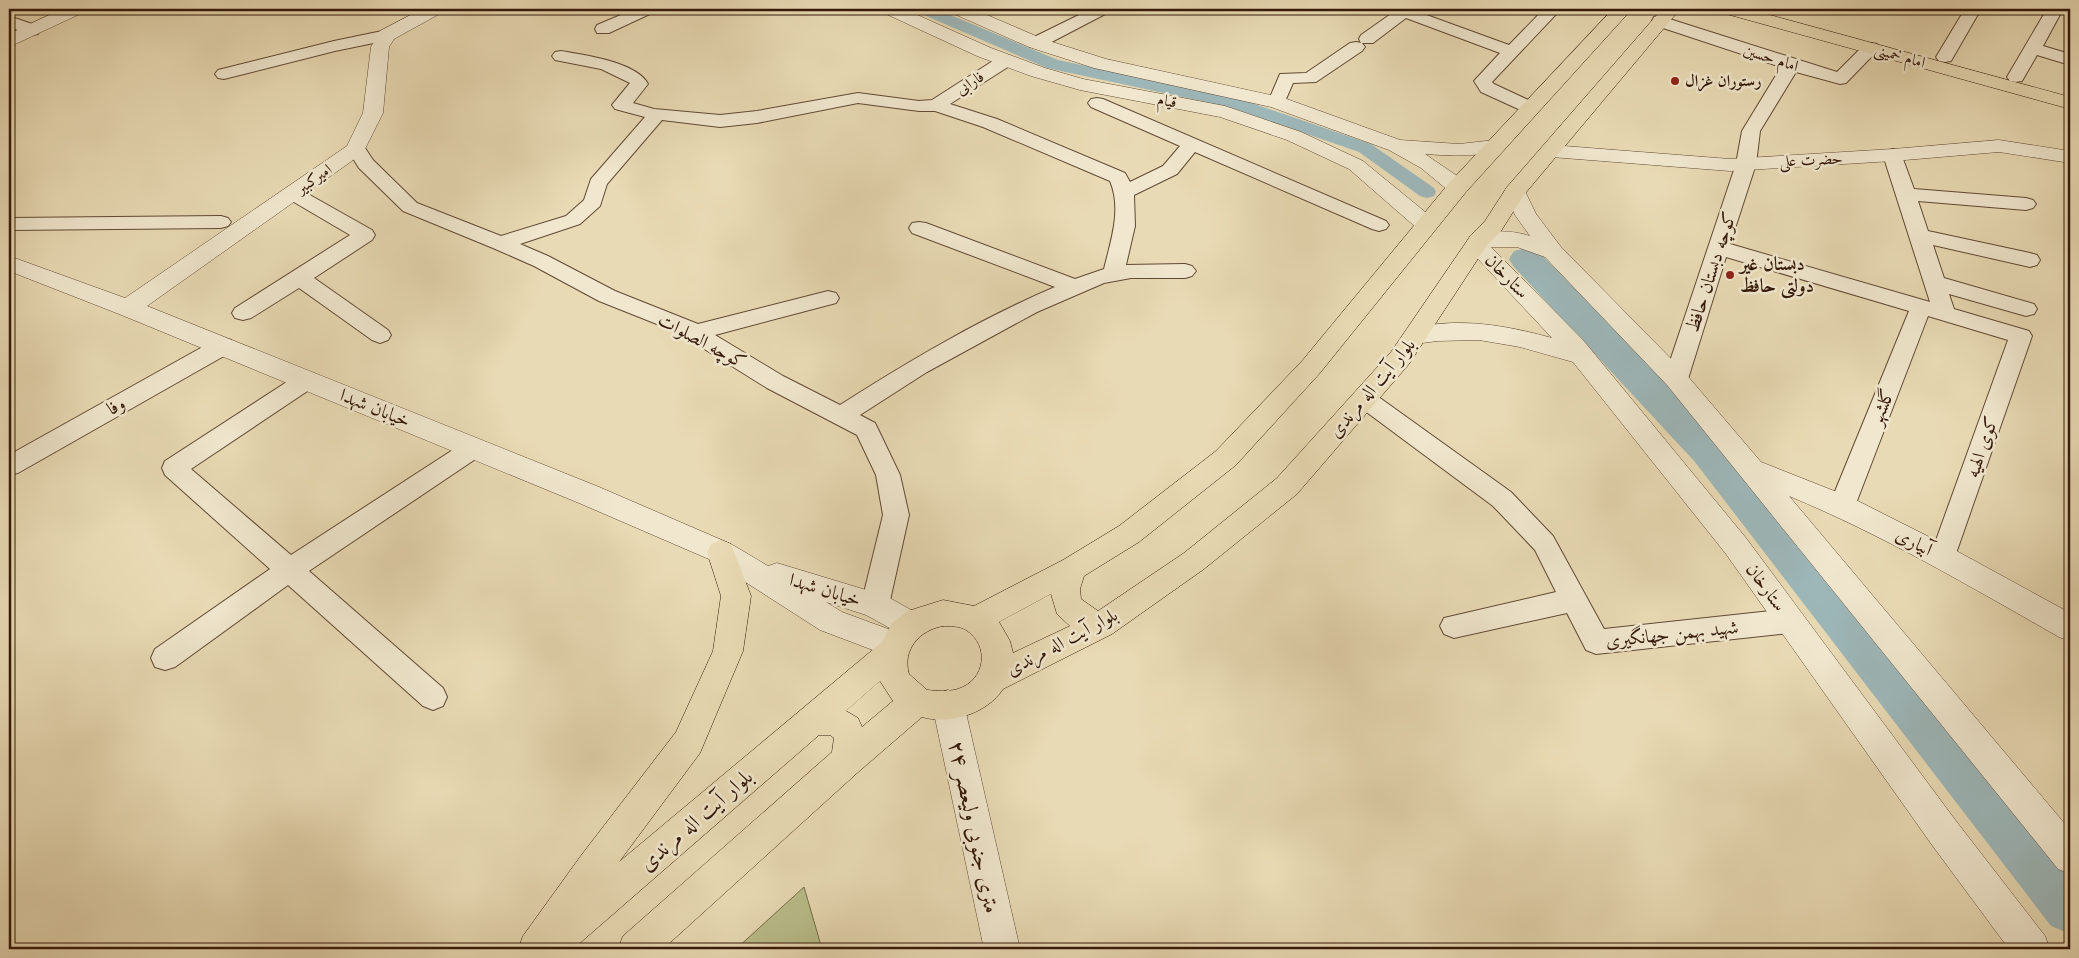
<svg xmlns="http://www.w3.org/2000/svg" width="2079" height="958" font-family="Cardo,Amiri,serif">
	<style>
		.green { fill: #b9be8b; stroke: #766c4a }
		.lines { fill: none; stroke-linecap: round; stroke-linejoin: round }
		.canal { fill: #9db7b9; fill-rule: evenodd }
		.river { fill: #9db7b9; fill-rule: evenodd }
		.minor-casing { stroke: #614934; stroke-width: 2 }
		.tertiary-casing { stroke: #614934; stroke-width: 1 }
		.primary-casing { stroke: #34190a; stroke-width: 1 }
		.minor { fill: #f0e7ce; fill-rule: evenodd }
		.tertiary { fill: #f0e7ce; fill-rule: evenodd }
		.primary { fill: #e8dab4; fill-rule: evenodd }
		.poi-dot { fill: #8f2418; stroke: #f0e7ce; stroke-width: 2 }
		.labels { text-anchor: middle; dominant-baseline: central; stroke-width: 5; stroke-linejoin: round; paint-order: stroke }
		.far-street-label { font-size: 16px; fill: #34190a; stroke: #f0e7ce }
		.far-poi-label { font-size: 16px; font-weight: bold; fill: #34190a; stroke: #f0e7ce; text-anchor: start }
		.poi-label { font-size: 19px; font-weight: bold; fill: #34190a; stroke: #f0e7ce; text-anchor: start }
		.street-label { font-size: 19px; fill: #34190a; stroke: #f0e7ce }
		.near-street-label { font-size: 22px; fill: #34190a; stroke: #f0e7ce }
	</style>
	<rect width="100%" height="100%" fill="#e8dab4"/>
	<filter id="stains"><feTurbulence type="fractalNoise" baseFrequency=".004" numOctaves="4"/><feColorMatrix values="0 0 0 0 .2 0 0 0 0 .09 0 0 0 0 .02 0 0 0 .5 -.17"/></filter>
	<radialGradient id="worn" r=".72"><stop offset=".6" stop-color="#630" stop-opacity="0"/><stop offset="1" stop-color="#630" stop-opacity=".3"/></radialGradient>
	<!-- green -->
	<path class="green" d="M804 887 822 949H736Z"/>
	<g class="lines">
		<!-- canal -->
		<path class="canal" d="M915 9H936L1058 60 1240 99 1371 144 1434 188 1436 192 1434 196 1427 198 1420 196 1359 152 1229 107 1047 68 917 12Z"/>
		<!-- river -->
		<path class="river" d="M1526 248 1538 251 1723 440 2070 865V934L2051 926 1695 462 1514 267 1509 259 1514 251Z"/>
		<defs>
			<g id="minor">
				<path d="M635 9H656L654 12 609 33H597L595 29 597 25Z"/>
				<path d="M1091 9H1111L1109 12 1042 47H1030L1027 43 1030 39Z"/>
				<path d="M1398 9H1410L1509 45 1544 9H1561L1492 82 1494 84 1537 104 1540 108 1537 112 1531 113 1525 112 1481 92 1474 81 1500 53 1406 18 1373 43H1361L1359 39 1361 35Z"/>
				<path d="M1965 9H1981L1951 61 1945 62 1939 61 1936 57Z"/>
				<path d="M2047 9H2063L2043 46 2070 54V65L2037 55 2022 81 2016 82 2010 81 2007 77Z"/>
				<path d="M9 16 38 26 40 30 38 34 32 35 9 27Z"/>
				<path d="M1660 16 1837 72 1865 44 1871 43 1877 44 1880 48 1846 83 1840 84 1796 72 1760 131 1756 164 1730 244 1930 302 1883 155 1886 151 1893 149 1900 151 1914 189 2026 198 2033 200 2036 204 2033 208 2026 210 1918 201 1928 231 2030 253 2037 255 2040 260 2037 265 2030 267 1933 245 1944 278 2034 304 2037 309 2034 314 2026 316 1949 294 1954 309 2029 331 2032 336 1952 565 1943 568 1934 565 1930 557 2008 340 1928 316 1855 506 1851 513 1842 516 1833 513 1829 506 1909 311 1726 257 1688 379 1684 385 1676 387 1668 385 1664 379 1736 164 1742 131 1781 67 1654 25 1652 21 1654 17Z"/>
				<path d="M387 30 393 31 395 35 393 39 335 51 224 79 218 78 215 74 218 70 334 41Z"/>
				<path d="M1356 42 1362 43 1365 47 1362 51 1316 82 1293 83 1283 106 1277 107 1271 106 1268 102 1280 74 1306 73 1350 43Z"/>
				<path d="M561 51C584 55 637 62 648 84L633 103 654 109 720 115 757 111 858 93 919 101 932 100 999 57 1005 56 1011 57 1014 61 1011 65 950 104 997 119 1125 173 1130 182 1163 166 1180 146 1091 107 1088 103 1091 99 1097 98 1103 99 1386 221 1389 225 1386 229 1379 231 1372 229 1195 152 1177 174 1134 195 1135 226 1126 265 1185 264 1192 266 1196 271 1192 276 1185 278H1131L1104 283 1037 312 927 372 860 415 875 423 878 429 900 475 909 515 889 605 885 613 875 616 865 613 861 605 883 515 876 475 857 435 767 388 677 332 599 301 534 266 493 248 403 211 359 168 347 149 349 145 356 143 363 145 373 160 417 203 501 236 566 216 584 200 591 179 645 117 615 109 612 105 630 83 601 69 555 60 552 56 555 52ZM858 103 919 111H935L983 127 1110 181C1122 209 1111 240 1104 269L1075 279 926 223 919 222 912 223 909 228 912 233 1055 287C980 319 909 361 840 405L783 376 715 335 836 303 839 298 836 293 828 291 698 324 615 291 548 256 520 244 580 224 600 206 607 184 662 120 720 127 757 123Z"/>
				<path d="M294 188 301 190 372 230 375 235 372 240 314 278 388 330 391 335 388 340 380 343 372 340 299 288 251 318 243 320 235 318 232 313 235 308 350 235 287 198 284 194 287 190Z"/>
				<path d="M221 216 228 218 231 222 228 226 221 228 9 230V218Z"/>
				<path d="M223 338 231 340 234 346 231 352 18 473 9 475V455L215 340Z"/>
				<path d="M307 372 315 374 319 380 315 386 191 469 291 555 465 442 474 439 483 442 486 448 483 454 309 571 443 688 447 697 443 706 433 710 423 706 288 585 175 667 165 670 155 667 151 658 155 649 270 569 165 475 162 468 165 461 299 374Z"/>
				<path d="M1365 391 1373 393 1511 492 1553 536 1604 629 1790 609 1800 613 1804 621 1800 629 1790 633 1596 654 1586 650 1567 613 1454 638 1444 634 1440 626 1444 618 1556 592 1535 550 1493 506 1357 405 1353 399 1357 393Z"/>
			</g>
			<g id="tertiary">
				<path d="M62 9H85L82 13 9 47V34Z"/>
				<path d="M422 9H444L441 13 394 39 389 47 383 113 363 153 147 306 599 487 731 544 768 566 777 563 886 596 922 616 926 625 922 634 911 638 905 636 909 645 905 654 894 658 820 630 711 560 579 503 119 314 9 271V256L125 298 347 146 363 113 371 47 380 31ZM826 602 866 615 899 633 842 612Z"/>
				<path d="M881 9H904L991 48 1045 68 1083 79 1225 106 1301 132 1363 161 1435 220 1438 225 1435 230 1427 232 1419 230 1349 169 1287 140 1220 117 1080 90 1031 76 977 56 884 13Z"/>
				<path d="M949 9H973L1043 39 1106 59 1284 98 1400 140 1459 144 1495 140 1502 142 1505 146 1502 150C1477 157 1451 156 1425 154L1466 182 1469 187 1466 192 1458 194 1450 192 1421 168 1389 150 1271 107 1094 68 1029 47 952 13Z"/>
				<path d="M1999 140 2070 151V163L1999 152 1893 161 1730 171 1551 157 1544 155 1541 151 1544 147 1551 145 1730 159 1893 149Z"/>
				<path d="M1515 185 1523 187 1536 214 1561 247 1685 373 1761 462 1852 498 1953 549 2070 613V641L2059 637C1971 587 1883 535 1789 496L2070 830V874L2058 869 1667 385 1545 257 1517 247H1491L1583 340 1746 538 1956 821 2045 936 2050 949H2009L1932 845 1726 554 1573 362 1520 347 1479 340 1437 341 1415 344 1406 342 1403 336 1406 330C1455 316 1505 325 1552 338L1465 245 1471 235C1488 230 1513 230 1530 236L1515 215 1504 192 1507 187Z"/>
				<path d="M948 690 959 694 964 704 1020 949H984L932 704 937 694Z"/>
			</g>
			<g id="primary">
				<path d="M1613 9H1632L1466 192 1320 373 1236 465 1139 542 1084 576 1080 589 1081 599 1098 611 1184 553 1277 478 1391 352 1471 235 1485 221 1507 187 1662 9H1680L1523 196 1501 231 1487 245 1409 364 1297 494 1204 569 1112 634 1003 689C987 714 949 725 922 717L856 774 663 949H618L623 936 832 752 834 738 830 735H819L573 949H518L523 936 580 857 676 732 713 651 721 596 707 552 711 544 721 540 731 544 751 596 743 651 700 753 619 862 882 642 892 623 908 611 943 600 974 606 1063 560 1119 526 1216 451 1302 361 1450 182ZM1051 594 1057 614 1070 626 1013 653 1010 641 999 622ZM943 626C950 626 960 626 966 630 990 645 986 680 958 689 949 692 936 691 927 690L909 674C902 649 920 630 943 626ZM880 681 893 701 862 727 858 718 846 711Z"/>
				<path d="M1720 9H1748L2070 97V109L1723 13Z"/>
			</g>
		</defs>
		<!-- minor casing -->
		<use href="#minor" class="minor-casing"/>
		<!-- tertiary casing -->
		<use href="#tertiary" class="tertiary-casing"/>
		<!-- primary casing -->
		<use href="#primary" class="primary-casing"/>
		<!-- minor -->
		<use href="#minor" class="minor"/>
		<!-- tertiary -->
		<use href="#tertiary" class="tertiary"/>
		<!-- primary -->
		<use href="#primary" class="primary"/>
	</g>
	<!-- markers -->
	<g class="poi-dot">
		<circle cx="1675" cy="81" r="5"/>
		<circle cx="1730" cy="275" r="5"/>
	</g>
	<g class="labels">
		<!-- far-street labels -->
		<g class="far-street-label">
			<text transform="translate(1900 56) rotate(16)">امام خمینی</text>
			<text transform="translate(1771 58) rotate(18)">امام حسین</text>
			<text transform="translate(970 83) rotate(-32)">فارابی</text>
			<text transform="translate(1167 101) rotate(11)">قیام</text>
			<text transform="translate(1811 160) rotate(-3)">حضرت علی</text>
			<text transform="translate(314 179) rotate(-35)">امیرکبیر</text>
		</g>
		<!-- far-poi labels -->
		<g class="far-poi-label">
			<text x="1685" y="81">رستوران غزال</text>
		</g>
		<!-- poi labels -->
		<g class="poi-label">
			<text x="1740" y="264">دبستان غیر<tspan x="1740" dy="22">دولتی حافظ</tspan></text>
		</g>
		<!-- street labels -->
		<g class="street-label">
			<text transform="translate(1711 272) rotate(-72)">کوچه دبستان حافظ</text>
			<text transform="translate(1507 276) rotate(46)">ستارخان</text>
			<text transform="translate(702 341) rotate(28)">کوچه الصلوات</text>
			<text transform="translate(1372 388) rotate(-50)">بلوار آیت اله مرندی</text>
			<text transform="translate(116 406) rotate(-29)">وفا</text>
			<text transform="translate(1882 407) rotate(-68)">گلشهر</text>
			<text transform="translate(375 408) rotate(22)">خیابان شهدا</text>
			<text transform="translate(1982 447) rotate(-71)">کوی الهیه</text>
			<text transform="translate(1914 542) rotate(27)">آبیاری</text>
			<text transform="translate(1766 587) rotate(54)">ستارخان</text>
			<text transform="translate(825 590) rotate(17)">خیابان شهدا</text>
			<text transform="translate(1672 634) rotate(-6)">شهید بهمن جهانگیری</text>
			<text transform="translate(1062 642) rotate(-28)">بلوار آیت اله مرندی</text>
		</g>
		<!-- near-street labels -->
		<g class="near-street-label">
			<text transform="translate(696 820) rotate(-41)">بلوار آیت اله مرندی</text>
			<text transform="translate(974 827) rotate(78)">۲۴ متری جنوبی ولیعصر</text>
		</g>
	</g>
	<!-- margin -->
	<rect width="2079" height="958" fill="none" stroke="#e8dab4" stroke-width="30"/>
	<rect x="10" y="10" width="2059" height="938" fill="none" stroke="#34190a" stroke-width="2.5"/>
	<rect x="15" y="15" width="2049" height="928" fill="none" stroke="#34190a"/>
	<rect width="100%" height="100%" filter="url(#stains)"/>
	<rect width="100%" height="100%" fill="url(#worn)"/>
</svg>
